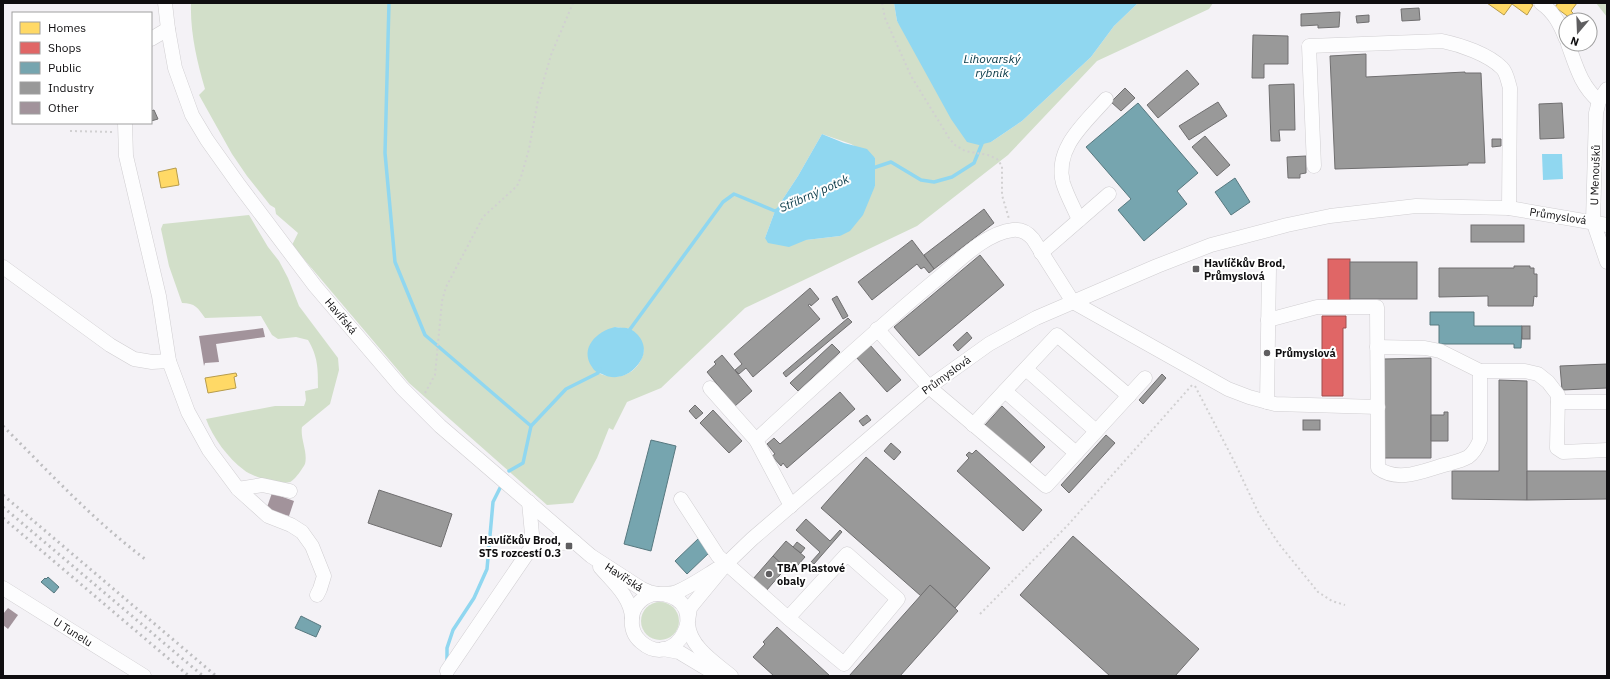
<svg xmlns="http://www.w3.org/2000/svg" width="1610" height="679" font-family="'IBM Plex Sans',sans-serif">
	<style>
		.green { fill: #d2dfc9; fill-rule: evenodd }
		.water { fill: #90d7f0 }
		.homes { fill: #ffd966; stroke: #b79c4c }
		.shops { fill: #e06666; stroke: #a14c4c }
		.public { fill: #76a5af; stroke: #57787f }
		.industry { fill: #999; stroke: #706f70 }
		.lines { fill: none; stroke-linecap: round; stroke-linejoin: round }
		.stream { stroke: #90d7f0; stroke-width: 3.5 }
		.building { fill: #a2939b }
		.minor-casing { stroke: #d0ced1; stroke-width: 15 }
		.path { stroke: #d1d0d1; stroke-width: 2; stroke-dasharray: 2 3; stroke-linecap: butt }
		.minor { stroke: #fdfdfe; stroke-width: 14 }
		.rail { stroke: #bebec0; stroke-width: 3; stroke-dasharray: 2 4; stroke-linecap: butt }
		.poi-dot { fill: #5f5e60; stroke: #fff; stroke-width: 1.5 }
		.labels { text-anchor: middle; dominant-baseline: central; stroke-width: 4; stroke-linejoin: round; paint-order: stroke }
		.street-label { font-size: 11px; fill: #0f0e10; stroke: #fff }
		.poi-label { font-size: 11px; font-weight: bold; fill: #0f0e10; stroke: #fff; text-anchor: start }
		.water-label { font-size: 12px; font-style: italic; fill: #053745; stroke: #fff }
	</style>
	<rect width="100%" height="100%" fill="#f4f2f6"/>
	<!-- green -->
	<g class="green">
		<path d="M191 3H894L897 21 991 142 1022 121 1091 57 1114 26 1138 3H1213L1209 9 1097 61 1008 155 917 226 745 308 661 388 627 402 613 430 609 428 597 458 573 503 547 505 409 383 292 245 298 233 276 214 275 208 270 205 247 176 232 154 199 95 205 89C197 62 190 32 191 3ZM822 134 851 144 875 158V186L840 236 806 240 765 238 775 211 798 176ZM615 327 630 329 644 350C640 374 618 382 598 373Z"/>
		<path d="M1596 3H1607V17Z"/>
		<path d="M249 215 268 247 279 261 288 278 299 306 338 358 339 370 330 404 302 427C300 439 308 452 305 464 303 468 294 481 290 482 280 485 252 477 244 470 228 458 213 438 206 419L275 406H304L306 400 305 391 318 388C318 368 318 357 308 340L296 337 278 339 272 335 261 316 205 318C198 308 195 303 182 303L169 266 161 229 163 224Z"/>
		<circle cx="660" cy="621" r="19"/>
	</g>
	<!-- water -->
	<g class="water">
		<path d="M894 3H1138L1114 26 1091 57 1022 121 991 142 979 145 967 142 951 119 897 21Z"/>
		<path d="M822 134 844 143 867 149 875 158V186L863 215 850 231 840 236 806 240 789 247 768 243 765 238 775 211 798 176Z"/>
		<path d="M1542 154H1562L1563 179 1543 180Z"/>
		<path d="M615 327C619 328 626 327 630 329 642 335 648 349 641 360 633 374 617 382 602 374 598 373 594 371 592 367 579 348 597 331 615 327Z"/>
	</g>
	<!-- homes -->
	<g class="homes">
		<path d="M1487 3H1530L1533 5 1527 15 1512 4 1504 15Z"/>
		<path d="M1558 3H1577L1571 11 1573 13 1570 18 1555 7Z"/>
		<path d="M176 168 179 185 161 188 158 172Z"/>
		<path d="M236 373 237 376 234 377 236 388 208 393 205 378Z"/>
	</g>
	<!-- shops -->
	<g class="shops">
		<rect x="1328" y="259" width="22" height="44"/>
		<path d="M1322 316H1346V328H1343V396H1322Z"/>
	</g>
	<!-- public -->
	<g class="public">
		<path d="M1138 103 1198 173 1177 191 1187 204 1144 241 1118 210 1131 199 1086 147Z"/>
		<path d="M1235 178 1250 202 1231 215 1215 192Z"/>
		<path d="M1430 312H1474V326H1522L1521 348H1514V344H1439V325H1430Z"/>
		<path d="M651 440 676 446 651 551 624 544Z"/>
		<path d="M699 538 711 551 687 574 675 561Z"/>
		<path d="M48 577 59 587 54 593 41 582 45 578 46 579Z"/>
		<path d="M301 616 321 626 316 637 295 628Z"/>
	</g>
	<!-- industry -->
	<g class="industry">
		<path d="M1419 8 1420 20 1402 21 1401 9Z"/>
		<path d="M1340 12 1339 27 1318 28V25L1301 26V14Z"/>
		<path d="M1369 15V22L1357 23 1356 16Z"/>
		<path d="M1253 35 1288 36V64H1264V78H1252Z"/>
		<path d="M1366 54V77L1465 72V73H1481L1485 163H1468V165L1335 169 1330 56Z"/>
		<path d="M1187 70 1199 84 1158 118 1147 105Z"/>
		<path d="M1294 84 1295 130H1279L1280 141H1271L1269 85Z"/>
		<path d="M1125 88 1135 98 1121 111 1111 102Z"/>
		<path d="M1218 102 1227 116 1189 140 1179 126Z"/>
		<path d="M1562 103 1564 138 1540 139 1539 104Z"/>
		<path d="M154 110 158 119 151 121V111Z"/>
		<path d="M1205 136 1230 165 1217 176 1192 147Z"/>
		<path d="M1492 139H1501V146L1492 147Z"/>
		<path d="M1306 156V173L1300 174V178H1288L1287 157Z"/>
		<path d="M984 209 994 223 934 269 924 255Z"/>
		<rect x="1471" y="225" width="53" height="17"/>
		<path d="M912 240 934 269 929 273 924 267 921 269 917 264 872 300 858 282Z"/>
		<path d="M980 255 1004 285 919 356 894 327Z"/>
		<rect x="1350" y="262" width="67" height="37"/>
		<path d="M1514 266H1530V268H1534V274H1537V297L1534 296 1533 306H1488V296L1439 297V268H1514Z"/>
		<path d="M810 288 819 299 811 306 810 304 808 305 820 319 753 377 746 368 739 374 735 370 742 364 734 354Z"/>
		<path d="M837 296 848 316 843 319 832 299Z"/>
		<path d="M848 318 852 322 786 377 783 373Z"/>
		<rect x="1522" y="326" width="8" height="13"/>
		<path d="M967 332 972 338 958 351 953 345Z"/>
		<path d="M832 344 840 352 798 391 790 383Z"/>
		<path d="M870 345 901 380 887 392 856 357Z"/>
		<path d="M722 355 752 391 735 406 707 372 716 364 714 362Z"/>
		<path d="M1431 358V458H1384V359Z"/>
		<path d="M1607 364V388L1562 390 1560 366Z"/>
		<path d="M1162 374 1166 378 1143 404 1139 400Z"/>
		<path d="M1499 380 1527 381V500L1452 499V471H1499Z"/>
		<path d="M840 392 855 409 787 468 783 463 781 466 772 456 775 454 767 444 774 438 780 444Z"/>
		<path d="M695 405 703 413 696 419 689 411Z"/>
		<path d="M1002 406 1045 447 1029 464 985 425Z"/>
		<path d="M713 410 742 441 729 453 700 423Z"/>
		<path d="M1444 412H1448V441H1431V415H1444Z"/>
		<path d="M867 415 871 420 863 426 859 421Z"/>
		<rect x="1303" y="420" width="17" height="10"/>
		<path d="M1106 435 1115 443 1069 493 1061 485Z"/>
		<path d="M891 443 901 452 894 460 884 451Z"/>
		<path d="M976 450 1042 510 1023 531 957 471 969 458 966 455 969 452 972 454Z"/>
		<path d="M866 457 990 568 955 608 930 585 921 596 821 508Z"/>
		<path d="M1527 471H1607V499L1527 500Z"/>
		<path d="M379 490 452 514 441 547 368 523Z"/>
		<path d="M806 519 830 541 840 530 842 532 814 564 811 562 820 552 796 530Z"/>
		<path d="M1073 536 1199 649 1175 676H1110L1020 595Z"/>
		<path d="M786 541 805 557 791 573 773 556Z"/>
		<path d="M797 542 805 548 801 553 793 547Z"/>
		<path d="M773 556 786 568 766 591 753 579Z"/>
		<path d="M930 585 958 611 900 676H849Z"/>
		<path d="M777 627 830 676H774L753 657 765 644 763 642Z"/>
	</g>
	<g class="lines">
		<!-- stream -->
		<g class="stream">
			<path d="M389 3 385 153 395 262 425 335 531 426"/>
			<path d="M873 168 891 162 921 180 934 182 952 177 974 163 983 141"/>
			<path d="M628 332 723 202 734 194 775 211 779 209"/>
			<path d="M509 471 523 463 531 426 566 389 598 373 600 369"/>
			<path d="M447 662V648L453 630 474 598 487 569 493 502 502 484"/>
		</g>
	</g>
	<!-- building -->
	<g class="building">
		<path d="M263 328 265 337 216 344 219 362 205 363 204 366 199 336Z"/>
		<path d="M272 493 294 501 289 516 266 510Z"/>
		<path d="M8 608 18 615 8 629 3 625V614Z"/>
	</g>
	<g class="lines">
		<defs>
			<g id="minor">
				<path d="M165 3 168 29 175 68 192 115 207 140 239 185 315 286 402 388 440 426 591 556 642 589 649 592 658 594"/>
				<path d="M1541 3C1554 12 1560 24 1566 39"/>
				<path d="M151 39 168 29"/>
				<path d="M1568 44C1576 66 1581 86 1599 101"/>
				<path d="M1607 89 1599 101 1596 113 1593 221 1607 262"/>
				<path d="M125 123 126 156 159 296 169 361 188 412 209 450 238 489 268 516 291 525 302 532 312 546 324 576 320 589 317 595"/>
				<path d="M1314 166 1309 46 1442 41C1461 45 1488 54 1502 68 1507 73 1508 82 1510 88L1509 208"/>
				<path d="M1079 220C1074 208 1067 196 1063 183 1054 148 1085 123 1106 99"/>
				<path d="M1041 253 1109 194"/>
				<path d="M3 267 110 345 134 359 152 362 169 361"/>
				<path d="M1268 320 1317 307H1377L1378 468C1398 483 1423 471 1444 465 1451 463 1461 461 1468 457 1474 453 1477 447 1480 440V371"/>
				<path d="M877 329 929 387 1046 486 1145 378"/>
				<path d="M1377 347 1425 348 1440 351 1480 371H1525L1538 374 1548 382 1558 395 1557 448 1563 452 1607 450"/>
				<path d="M1026 369 1096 431"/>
				<path d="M710 388 756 440 791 506"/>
				<path d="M1005 391 1076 453"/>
				<path d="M1267 402 1269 268"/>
				<path d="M1558 402H1607"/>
				<path d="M973 425 1057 335 1129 396"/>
				<path d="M756 440C816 385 875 330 937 279 958 262 985 233 1013 230 1022 229 1028 233 1033 239L1073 302 1228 389 1249 397 1275 404 1378 407"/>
				<path d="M238 489 262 485 290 491"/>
				<path d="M681 499 718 556 788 618 844 664 898 599 847 554 788 618"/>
				<path d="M533 545 575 542"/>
				<path d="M600 567C613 582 631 597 632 618"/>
				<path d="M3 588 144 676"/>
				<path d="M663 594C713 603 676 673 641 642 634 636 631 627 632 618 633 605 644 595 656 594 663 593 670 595 677 592 691 586 704 577 717 569"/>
				<path d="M688 621 690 608 693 604 726 564 752 539 929 387 989 344 1036 318 1157 266 1211 245 1287 225 1330 216 1416 206 1509 208 1607 225"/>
				<path d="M688 624C690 647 714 662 731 676"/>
				<path d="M663 649 679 652 719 676"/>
				<path d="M447 671 533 545 529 502"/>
			</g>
		</defs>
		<!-- minor casing -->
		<use href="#minor" class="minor-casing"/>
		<!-- path -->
		<g class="path">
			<path d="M882 3 885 18 911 76 949 138 955 145 965 151 988 155 997 159 1002 166V195L1009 219"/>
			<path d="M70 131 114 132"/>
			<path d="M1195 386 1234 461 1259 514 1279 544 1318 592 1332 601 1345 605"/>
			<path d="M425 393 435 375 442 301 446 287 483 217 517 186 521 177 529 149 538 100 551 55 573 3"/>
			<path d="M980 614 1067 526 1193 384"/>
		</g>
		<!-- minor -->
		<use href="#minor" class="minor"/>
		<!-- rail -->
		<g class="rail">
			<path d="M3 426C49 472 93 520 145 559"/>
			<path d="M3 495 216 676"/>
			<path d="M3 507 203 676"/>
			<path d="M3 518 189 676"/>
		</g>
	</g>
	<!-- markers -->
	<g class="poi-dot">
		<rect x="1192" y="265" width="8" height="8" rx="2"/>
		<circle cx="1267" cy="353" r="4"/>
		<rect x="565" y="542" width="8" height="8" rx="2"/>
		<circle cx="769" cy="574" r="4"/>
	</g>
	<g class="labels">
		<!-- street labels -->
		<g class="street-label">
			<text transform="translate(1595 175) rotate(-88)">U Menoušků</text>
			<text transform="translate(1558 216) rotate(9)">Průmyslová</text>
			<text transform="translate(341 316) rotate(50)">Havířská</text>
			<text transform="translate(946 375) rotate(-36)">Průmyslová</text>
			<text transform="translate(624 577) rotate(33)">Havířská</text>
			<text transform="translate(73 632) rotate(32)">U Tunelu</text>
		</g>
		<!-- poi labels -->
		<g class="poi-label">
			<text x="1204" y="263">Havlíčkův Brod,<tspan x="1204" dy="13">Průmyslová</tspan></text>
			<text x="1275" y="353">Průmyslová</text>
			<text x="561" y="540" text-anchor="end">Havlíčkův Brod,<tspan x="561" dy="13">STS rozcestí 0.3</tspan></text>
			<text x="777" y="568">TBA Plastové<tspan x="777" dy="13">obaly</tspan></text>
		</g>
		<!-- water labels -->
		<g class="water-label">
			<text x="992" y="58">Lihovarský<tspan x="992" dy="14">rybník</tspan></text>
			<text transform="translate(814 193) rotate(-24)">Stříbrný potok</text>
		</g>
	</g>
	<!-- border -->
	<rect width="1610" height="679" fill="none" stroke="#0f0e10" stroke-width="8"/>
	<!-- legend -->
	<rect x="12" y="12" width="140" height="112" fill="#ffffff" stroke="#9f9f9f"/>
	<rect x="20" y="22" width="20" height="12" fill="#ffd966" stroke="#9f9f9f"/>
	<text x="48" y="32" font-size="12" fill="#0f0e10">Homes</text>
	<rect x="20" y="42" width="20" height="12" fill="#e06666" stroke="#9f9f9f"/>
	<text x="48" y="52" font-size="12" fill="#0f0e10">Shops</text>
	<rect x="20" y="62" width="20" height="12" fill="#76a5af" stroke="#9f9f9f"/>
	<text x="48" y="72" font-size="12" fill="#0f0e10">Public</text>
	<rect x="20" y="82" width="20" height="12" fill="#999999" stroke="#9f9f9f"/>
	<text x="48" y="92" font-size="12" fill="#0f0e10">Industry</text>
	<rect x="20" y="102" width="20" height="12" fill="#a2939b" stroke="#9f9f9f"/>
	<text x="48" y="112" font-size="12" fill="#0f0e10">Other</text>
	<!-- north arrow -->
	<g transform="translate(1578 32) rotate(199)"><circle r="19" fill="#ffffff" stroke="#9f9f9f"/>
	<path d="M0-3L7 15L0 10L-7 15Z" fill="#5f5e60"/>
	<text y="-6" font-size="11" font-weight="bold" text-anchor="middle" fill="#0f0e10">N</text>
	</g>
</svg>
